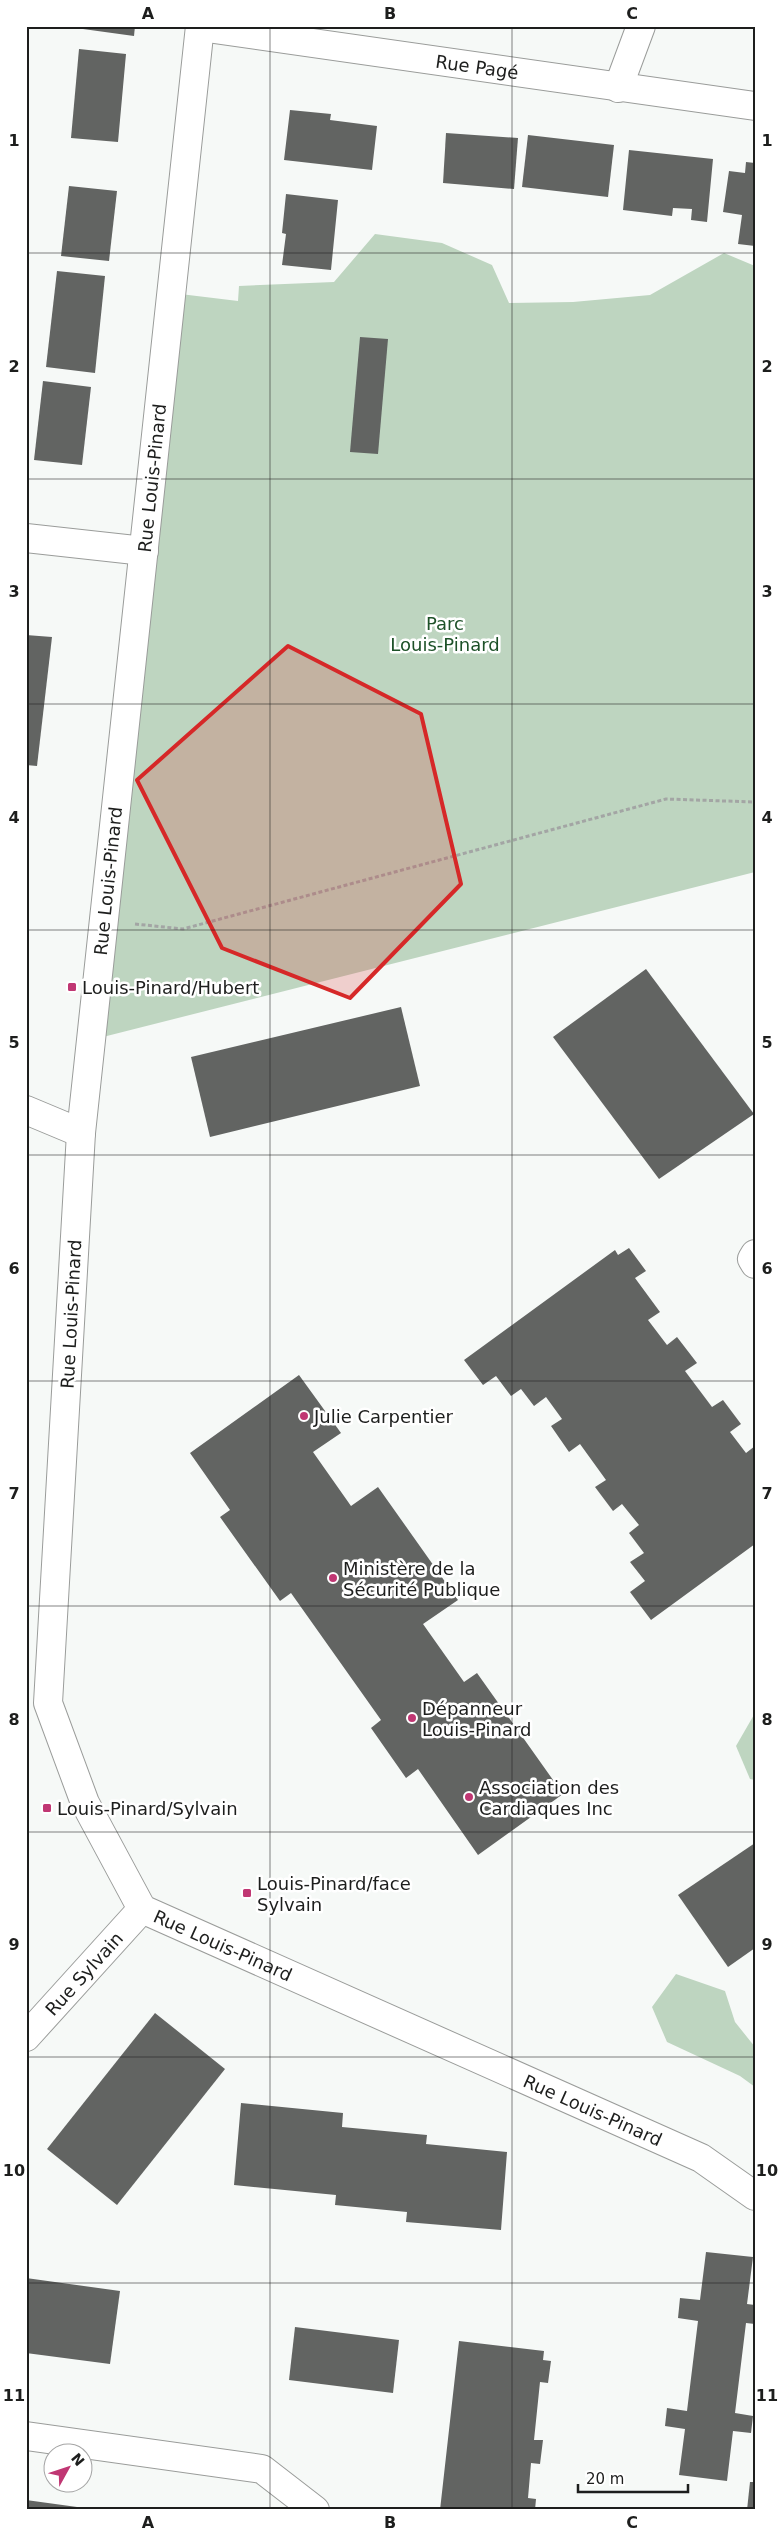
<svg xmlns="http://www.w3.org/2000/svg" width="781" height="2536" font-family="'DejaVu Sans',sans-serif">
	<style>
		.green { fill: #bed5c0 }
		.building { fill: #626462 }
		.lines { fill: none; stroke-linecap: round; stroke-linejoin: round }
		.minor-casing { stroke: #9a9c9a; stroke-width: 30 }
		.path { stroke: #a3a5a4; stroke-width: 3; stroke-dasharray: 4 2.5; stroke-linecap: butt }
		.minor { stroke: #fff; stroke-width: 28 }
		.marked { fill: #d62828; fill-opacity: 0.2; stroke: #d62828; stroke-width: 4; stroke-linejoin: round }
		.grid { fill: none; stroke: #1d1e1d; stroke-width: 1; stroke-opacity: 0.55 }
		.poi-dot { fill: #c03773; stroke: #fff; stroke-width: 2 }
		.labels { text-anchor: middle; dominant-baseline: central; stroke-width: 5; stroke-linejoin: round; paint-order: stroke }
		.street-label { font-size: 18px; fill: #1d1e1d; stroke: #fff }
		.park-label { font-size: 18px; fill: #1d5128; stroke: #fff }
		.poi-label { font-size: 18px; fill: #1d1e1d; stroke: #fff; text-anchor: start }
		.neatline { fill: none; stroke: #1d1e1d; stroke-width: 2 }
		.grid-label { font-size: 16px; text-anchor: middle; font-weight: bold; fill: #1d1e1d }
	</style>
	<rect width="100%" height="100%" fill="#f6f9f7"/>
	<!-- green -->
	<g class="green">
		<path d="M375 234 442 243 492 265 509 303 573 302 650 295 724 253 755 266V872L91 1040 172 293 238 301 239 286 334 282Z"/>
		<path d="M755 1713V1780L750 1779 736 1746Z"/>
		<path d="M676 1974 725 1991 735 2022 755 2047V2087L740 2076 667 2042 652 2007Z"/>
	</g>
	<!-- building -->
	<g class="building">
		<path d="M84 26H135L134 36 83 29Z"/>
		<path d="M79 49 126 54 118 142 71 138Z"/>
		<path d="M290 110 331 114 330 120 377 126 372 170 284 160Z"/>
		<path d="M446 133 518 138 514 189 443 183Z"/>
		<path d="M528 135 614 145 608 197 522 187Z"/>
		<path d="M629 150 713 159 707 222 691 220 692 209 673 208 672 216 623 210Z"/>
		<path d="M746 162 755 163V246L738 244 742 215 723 212 729 171 745 173Z"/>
		<path d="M69 186 117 191 109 261 61 256Z"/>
		<path d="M286 194 338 200 331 270 282 265 286 234 282 233Z"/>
		<path d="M57 271 105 276 95 373 46 367Z"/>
		<path d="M360 337 388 339 378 454 350 452Z"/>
		<path d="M43 381 91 387 82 465 34 460Z"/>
		<path d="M26 635 52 637 37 766 26 765Z"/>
		<path d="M646 969 754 1114 659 1179 553 1037Z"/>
		<path d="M401 1007 420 1086 210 1137 191 1057Z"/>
		<path d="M629 1248 646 1271 635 1278 660 1312 648 1320 667 1345 677 1337 697 1363 685 1371 712 1407 723 1400 741 1424 730 1432 746 1453 755 1446V1544L651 1620 630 1592 645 1581 630 1562 644 1553 629 1533 639 1525 622 1504 613 1511 595 1487 606 1480 580 1444 569 1452 551 1426 562 1419 546 1397 534 1406 521 1389 511 1396 496 1376 483 1385 464 1360 615 1250 618 1255Z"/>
		<path d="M299 1375 341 1433 313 1452 351 1506 378 1487 458 1600 423 1624 464 1682 477 1673 563 1794 478 1855 418 1769 406 1778 371 1728 381 1720 291 1593 280 1601 220 1517 230 1510 190 1453Z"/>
		<path d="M755 1843V1948L728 1967 678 1895Z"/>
		<path d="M155 2013 225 2069 117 2205 47 2149Z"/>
		<path d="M241 2103 343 2113 342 2127 427 2135 426 2144 507 2152 501 2230 406 2222 407 2212 335 2205 336 2195 234 2185Z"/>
		<path d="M706 2252 753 2257 747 2304 755 2305V2324L746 2323 735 2413 753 2416 751 2433 733 2431 727 2481 679 2475 685 2429 665 2426 667 2408 687 2411 698 2321 678 2318 680 2298 700 2300Z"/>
		<path d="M26 2278 120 2291 110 2364 26 2353Z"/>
		<path d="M295 2327 399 2340 393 2393 289 2380Z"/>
		<path d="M459 2341 544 2351 543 2360 551 2361 548 2383 540 2382 534 2440H543L540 2464 531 2463 528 2498 536 2499 535 2510H440Z"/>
		<path d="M750 2482H755V2510H747Z"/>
		<path d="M26 2500 77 2507V2510H26Z"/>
	</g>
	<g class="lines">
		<defs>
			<g id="minor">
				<path id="s1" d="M200 26 81 1133 48 1703 85 1803 142 1909 701 2158 755 2196"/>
				<path id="s2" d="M200 27 755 106"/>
				<path d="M618 88 641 26"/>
				<path d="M26 538 144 551"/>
				<path d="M26 1110 81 1133"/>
				<path d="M755 1254 752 1259 755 1264"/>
				<path id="s3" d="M26 2037 142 1909"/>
				<path d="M26 2436 262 2469 315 2510"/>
			</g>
		</defs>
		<!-- minor casing -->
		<use href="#minor" class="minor-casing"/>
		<!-- path -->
		<path class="path" d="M135 924 183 929 666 799 755 802"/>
		<!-- minor -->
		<use href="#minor" class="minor"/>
	</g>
	<!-- marked area -->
	<path class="marked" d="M288 646 421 714 461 884 350 998 222 948 137 780Z"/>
	<!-- grid -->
	<path class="grid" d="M270 26V2510M512 26V2510M26 253H755M26 479H755M26 704H755M26 930H755M26 1155H755M26 1381H755M26 1606H755M26 1832H755M26 2057H755M26 2283H755"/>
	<!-- markers -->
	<g class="poi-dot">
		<rect x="67" y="982" width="10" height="10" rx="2.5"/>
		<circle cx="304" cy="1416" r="5"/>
		<circle cx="333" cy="1578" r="5"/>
		<circle cx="412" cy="1718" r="5"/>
		<circle cx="469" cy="1797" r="5"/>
		<rect x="42" y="1803" width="10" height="10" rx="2.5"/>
		<rect x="242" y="1888" width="10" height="10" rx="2.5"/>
	</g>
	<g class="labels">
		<!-- street labels -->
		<g class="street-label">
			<text stroke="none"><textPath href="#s2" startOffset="280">Rue Pagé</textPath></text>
			<text transform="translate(152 478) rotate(-84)">Rue Louis-Pinard</text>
			<text transform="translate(108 881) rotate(-84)">Rue Louis-Pinard</text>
			<text transform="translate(71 1314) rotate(-87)">Rue Louis-Pinard</text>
			<text stroke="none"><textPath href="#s1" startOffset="2000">Rue Louis-Pinard</textPath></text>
			<text stroke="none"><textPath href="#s3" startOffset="86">Rue Sylvain</textPath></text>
			<text stroke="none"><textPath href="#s1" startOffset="2405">Rue Louis-Pinard</textPath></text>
		</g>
		<!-- park labels -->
		<g class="park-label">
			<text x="445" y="623">Parc<tspan x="445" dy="21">Louis-Pinard</tspan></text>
		</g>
		<!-- poi labels -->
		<g class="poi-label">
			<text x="82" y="987">Louis-Pinard/Hubert</text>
			<text x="314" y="1416">Julie Carpentier</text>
			<text x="343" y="1568">Ministère de la<tspan x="343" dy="21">Sécurité Publique</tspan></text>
			<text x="422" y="1708">Dépanneur<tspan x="422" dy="21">Louis-Pinard</tspan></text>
			<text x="479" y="1787">Association des<tspan x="479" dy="21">Cardiaques Inc</tspan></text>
			<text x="57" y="1808">Louis-Pinard/Sylvain</text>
			<text x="257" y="1883">Louis-Pinard/face<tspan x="257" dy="21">Sylvain</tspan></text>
		</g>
	</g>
	<!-- border -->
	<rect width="781" height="2536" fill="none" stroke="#ffffff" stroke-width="55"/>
	<!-- north arrow -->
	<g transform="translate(68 2468) rotate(50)"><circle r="24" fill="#ffffff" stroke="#a5a5a5"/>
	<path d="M0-4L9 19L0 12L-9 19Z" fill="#c03773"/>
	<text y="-8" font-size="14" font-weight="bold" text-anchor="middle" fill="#1d1e1d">N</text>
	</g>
	<!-- scale -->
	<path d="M578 2484v8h110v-8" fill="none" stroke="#1d1e1d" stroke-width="2.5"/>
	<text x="586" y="2484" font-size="15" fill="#1d1e1d" stroke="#ffffff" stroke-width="4" paint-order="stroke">20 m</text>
	<rect x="28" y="28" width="726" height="2480" class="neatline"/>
	<g class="grid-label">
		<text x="148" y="19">A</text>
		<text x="390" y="19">B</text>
		<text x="632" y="19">C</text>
		<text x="14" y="146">1</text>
		<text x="767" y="146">1</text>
		<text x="14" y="372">2</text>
		<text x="767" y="372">2</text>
		<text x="14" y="597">3</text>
		<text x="767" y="597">3</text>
		<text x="14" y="823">4</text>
		<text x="767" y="823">4</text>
		<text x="14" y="1048">5</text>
		<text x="767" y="1048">5</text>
		<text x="14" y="1274">6</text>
		<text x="767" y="1274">6</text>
		<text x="14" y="1499">7</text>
		<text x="767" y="1499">7</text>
		<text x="14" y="1725">8</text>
		<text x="767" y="1725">8</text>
		<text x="14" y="1950">9</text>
		<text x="767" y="1950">9</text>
		<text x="14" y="2176">10</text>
		<text x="767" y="2176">10</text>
		<text x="14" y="2401">11</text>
		<text x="767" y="2401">11</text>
		<text x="148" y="2528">A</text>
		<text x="390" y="2528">B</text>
		<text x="632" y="2528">C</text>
	</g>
</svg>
